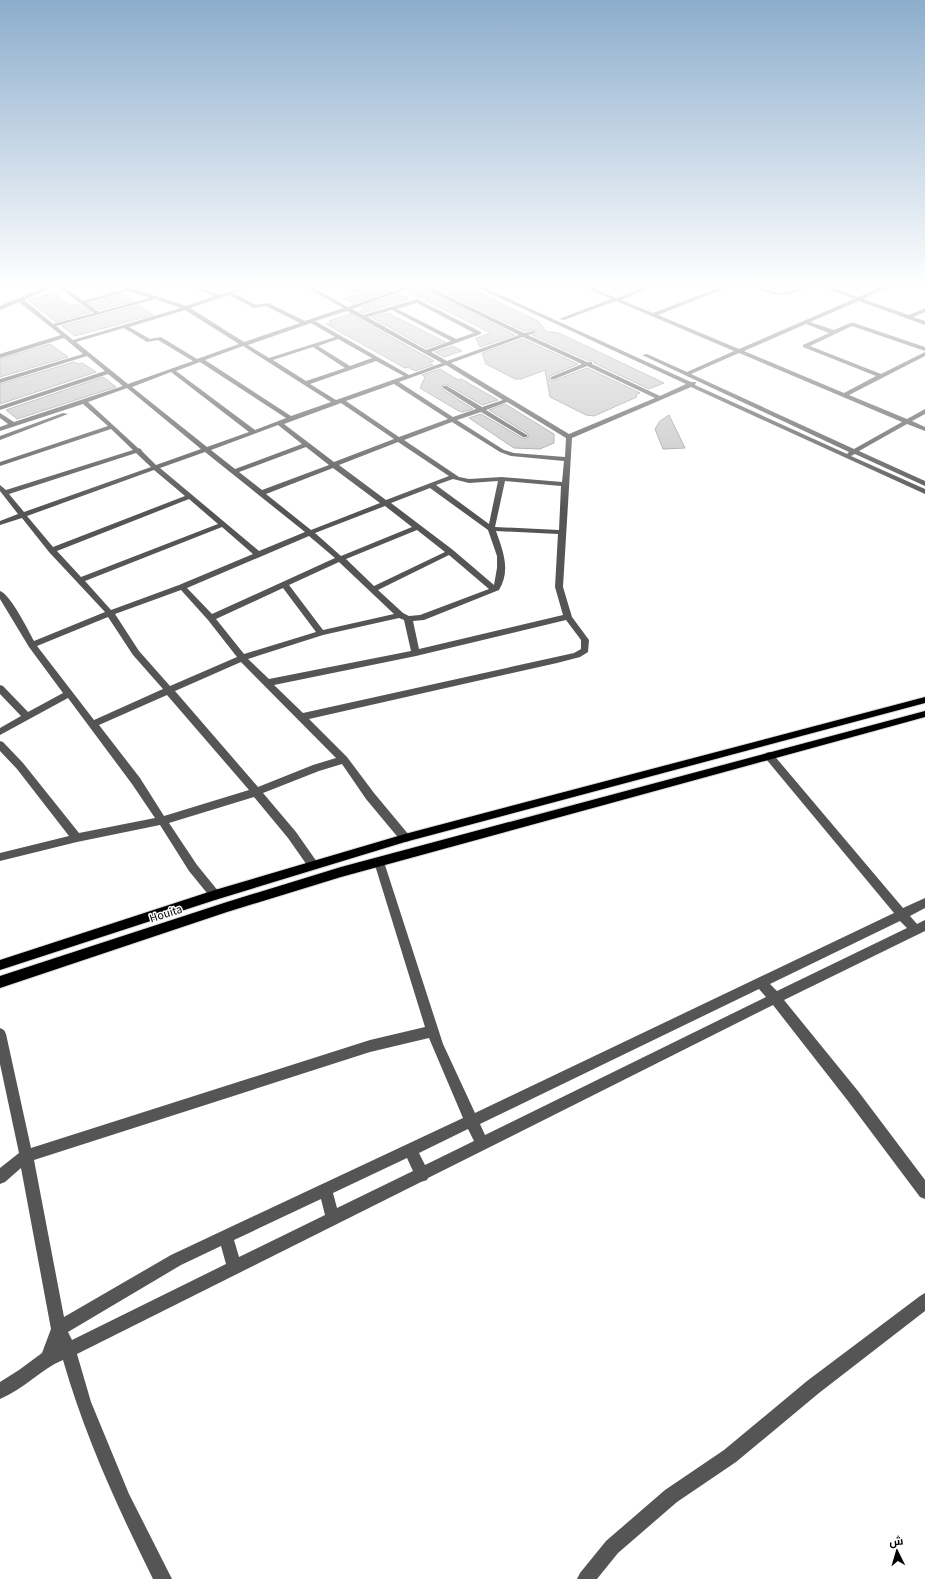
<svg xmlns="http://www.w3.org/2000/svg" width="925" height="1579" font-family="'Source Sans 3',Cairo,sans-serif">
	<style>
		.building { fill: #c4c4c4; stroke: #999 }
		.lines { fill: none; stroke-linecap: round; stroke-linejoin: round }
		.major-casing { stroke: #dbdbdb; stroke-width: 2 }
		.minor { fill: #555; fill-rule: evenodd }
		.major { fill: #000; fill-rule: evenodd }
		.labels { text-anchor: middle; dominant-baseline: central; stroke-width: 3; stroke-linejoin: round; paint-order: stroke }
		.street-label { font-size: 12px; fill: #000; stroke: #fff }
	</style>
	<rect width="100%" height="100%" fill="#fff"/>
	<!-- building -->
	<g class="building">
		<path d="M380 287H387L392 290 354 303 344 298Z"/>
		<path d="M414 287H421L515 335 480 347 476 338 491 333 407 291Z"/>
		<path d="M433 287H468L538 321 546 331 559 333 664 383 649 389 594 363 593 361 587 360 532 335 536 334V330L524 331Z"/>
		<path d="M53 293 71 306 79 304 91 312 56 322 28 300Z"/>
		<path d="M124 294 134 301 99 310 89 304Z"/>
		<path d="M399 294 409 299 363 313 359 311 365 309 361 307Z"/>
		<path d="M139 305 153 315 75 336 62 326Z"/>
		<path d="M388 313 445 342 426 348 371 317Z"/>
		<path d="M350 314 434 361 429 362 433 365 415 371 408 367 405 368 326 324 332 323 329 321Z"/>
		<path d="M523 339 578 364 550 376V380H556L587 368 640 393 636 394 637 397 594 416 586 415 550 397 545 370 521 379H515L486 364 482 353Z"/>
		<path d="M50 344 68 357 0 377V359Z"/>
		<path d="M453 346 462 351 444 357 435 352Z"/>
		<path d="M74 362 78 364 82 363 96 372 0 404V384Z"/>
		<path d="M440 369 458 380 461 379 498 400 482 405 448 385H442V389L473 409 462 412 457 410 420 388 425 377 422 375Z"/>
		<path d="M103 377 116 387 17 419 6 410Z"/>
		<path d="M505 404 554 434V443L540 449 514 448 469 418 481 414 522 438H528V434L489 410Z"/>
		<path d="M669 415 685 448 663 449 655 429 660 421Z"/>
	</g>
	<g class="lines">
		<defs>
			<g id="major">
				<path d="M925 697V703L405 842 215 900 0 970V960L215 890 405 834Z"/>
				<path d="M925 711V717L341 877 227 912 0 988V976L227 902 341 867Z"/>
			</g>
		</defs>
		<!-- major casing -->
		<use href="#major" class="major-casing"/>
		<!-- minor -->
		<g class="minor">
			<path d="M45 287H52L24 300 53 324 94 313 58 287H64L83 301 124 289 121 287H129L186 306 215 296 192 287C202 287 210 293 219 294 227 295 240 287 250 287L233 293 256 305 268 303 305 321 343 308 306 287H312L348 307 405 287H413L352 309 363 315 417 299 481 332V334L431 352 447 361 519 335 422 287H429L524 333 535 331V333L528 335 587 362H592V364L660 396 686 384 476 287H483L691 382H696L695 385 847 454 849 452 642 355 647 354 687 372 734 351 616 301 564 320 559 319 611 299 584 287H591L616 298 645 287H653L621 300 653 313 721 287H728L658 315 739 349 854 299 823 287H831L858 297 881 287H888L863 299 909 315 925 308V312L913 317 925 321V325L859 301 810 322 834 330 850 323H854L925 347V351L852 326 810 346 881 374 925 352V356L849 395 907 419 925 409V414L912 421 925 427V431L907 424 859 451 925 481V486L855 454 851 456 925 489V494L691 387 572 438 563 587 572 617 589 640 588 652 580 657 557 663 309 719 347 757 374 793 409 835 410 838 409 841 405 842 401 841 366 799 342 764 319 771 263 793 296 832 317 862 318 865 317 868 313 869 309 868 288 838 254 797 169 823 197 865 219 892 221 895 219 898 215 900 211 898 189 871 160 825 77 842 0 861V853L69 836 17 769 0 751V741L3 742 23 763 79 833 155 818 132 784 68 698 0 735V728L21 716 0 694V685L3 686 28 712 63 693 29 647 0 599V591C11 595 28 630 34 641L105 612 49 552 22 518 0 525V521L18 514 0 491V485L6 490 133 450 111 429 0 466V462L108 426 83 404 0 431V427L8 424 0 418V413L14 422 123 386 108 374 0 410V406L105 371 87 356 0 383V379L83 354 64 338 0 358V354L61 335 19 302 0 310V306ZM129 291 150 298 99 312 86 303ZM229 295 254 308 266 306 300 323 244 342 190 308ZM155 299 181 308 73 340 56 326ZM417 303 474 333 456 339 397 309ZM185 310 239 344 197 359 161 337 150 339 129 327ZM392 310 451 341 426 350 367 317ZM347 311 442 363 409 375 315 321ZM311 323 335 337 269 358 248 345ZM806 324 829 333 803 345V347L876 376 844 393 744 351ZM124 328 147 342 158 340 193 361 128 384 76 342ZM523 337 582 364 551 377V379H555L587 366 655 398 569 434 451 363ZM338 339 372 358 350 366 318 346ZM243 346 331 402 291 416 205 360ZM313 347 345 368 306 381 273 360ZM739 353 902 422 854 449 691 374ZM376 361 404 376 336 400 310 384ZM200 362 286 418 255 430 176 371ZM446 365 503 400 482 407 447 386H443V388L476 409 453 417 399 382ZM171 372 249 432 207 447 132 387ZM394 384 448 419 399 437 346 401ZM127 388 201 449 156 465 142 451 141 449 138 448 88 402ZM507 402 566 438 565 457 514 453 504 450 457 420 481 412 523 437H527V435L486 410ZM341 403 394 439 334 462 284 424ZM452 422 500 452 511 456 564 461 562 482 502 477 469 479 459 477 404 440ZM278 425 302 444 235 469 211 450ZM398 442 449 476 386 500 339 465ZM306 447 329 465 262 490 239 472ZM205 452 305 532 259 551 160 468ZM136 453 151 467 24 512 9 494ZM333 468 380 503 311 530 266 494ZM154 470 185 496 53 547 27 516ZM453 479 469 483 498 481 489 524 436 485ZM505 481 561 486 559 530 495 527ZM430 488 488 530 497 556V568L494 585 453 550 391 503ZM189 499 218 524 81 577 57 551ZM385 506 412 527 341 556 315 533ZM222 527 253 554 179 585 111 610 85 581ZM417 530 445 552 374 586 346 559ZM496 531 558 534 555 587 563 615 419 649 413 621 424 620 499 590C511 570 503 551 496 531ZM309 536 335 558 212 614 187 588ZM449 555 489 589 420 615 409 616 403 613 378 590ZM339 562 394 614 323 630 289 585ZM283 588 316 632 244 654 216 619ZM181 590 208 620 237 657 170 686 139 651 115 614ZM108 617 133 655 163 689 94 720 37 646ZM399 618 404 620 411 651 269 679 248 659 323 635ZM566 620 581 640V649L574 653 303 713 274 685 416 656ZM241 662 336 758 313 765 258 787 175 691ZM167 695 249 790 164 816 140 778 99 725Z"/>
			<path d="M345 287 355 289 370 287 355 292Z"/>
			<path d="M755 287C764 287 771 293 781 293 790 293 797 287 806 287 790 297 772 297 755 287Z"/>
			<path d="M63 413 68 414 0 440V436Z"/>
			<path d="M769 752 772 753 903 908 925 898V908L910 916 917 924 925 920V931L784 1000 858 1091 925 1180V1199L920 1197 848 1101 773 1005 428 1178 427 1180 421 1182 77 1354 91 1402 129 1494 172 1579H153C118 1508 85 1437 63 1360 41 1369 24 1389 0 1399V1382L19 1370 42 1353 51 1329 21 1168 5 1182 0 1184V1168L19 1153 0 1064V1028L4 1030 6 1034 31 1148 370 1040 425 1027 374 862 375 859 379 858 383 859 384 862 443 1044 475 1113 894 913 766 759 764 756 766 753ZM900 921 907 928 777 991 770 984ZM759 989 766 997 485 1135 480 1124ZM429 1038 463 1118 171 1255 64 1317 34 1160 370 1052ZM468 1129 474 1141 425 1165 419 1153ZM407 1158 413 1171 337 1208 333 1193ZM321 1199 325 1215 239 1257 234 1240ZM221 1246 226 1264 72 1340 68 1332 181 1265Z"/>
			<path d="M925 1293V1311L819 1393 736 1462 677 1502 618 1553 597 1579H577L580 1573 606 1541 665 1490 724 1450 807 1381 920 1296Z"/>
		</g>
		<!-- major -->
		<use href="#major" class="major"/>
	</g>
	<!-- sky -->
	<linearGradient id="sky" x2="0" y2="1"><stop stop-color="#8cadcc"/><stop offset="0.56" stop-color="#fff"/><stop offset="1" stop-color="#fff" stop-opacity="0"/></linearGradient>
	<rect width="925" height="508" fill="url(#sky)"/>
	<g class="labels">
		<!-- street labels -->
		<g class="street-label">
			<text transform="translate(166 914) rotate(-18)">Houita</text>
		</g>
	</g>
	<!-- north arrow -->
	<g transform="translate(897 1551) rotate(355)" stroke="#ffffff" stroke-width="3" paint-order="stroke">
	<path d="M0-3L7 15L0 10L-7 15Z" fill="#000000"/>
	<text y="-6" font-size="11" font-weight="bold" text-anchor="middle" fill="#000000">ش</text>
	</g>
</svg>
